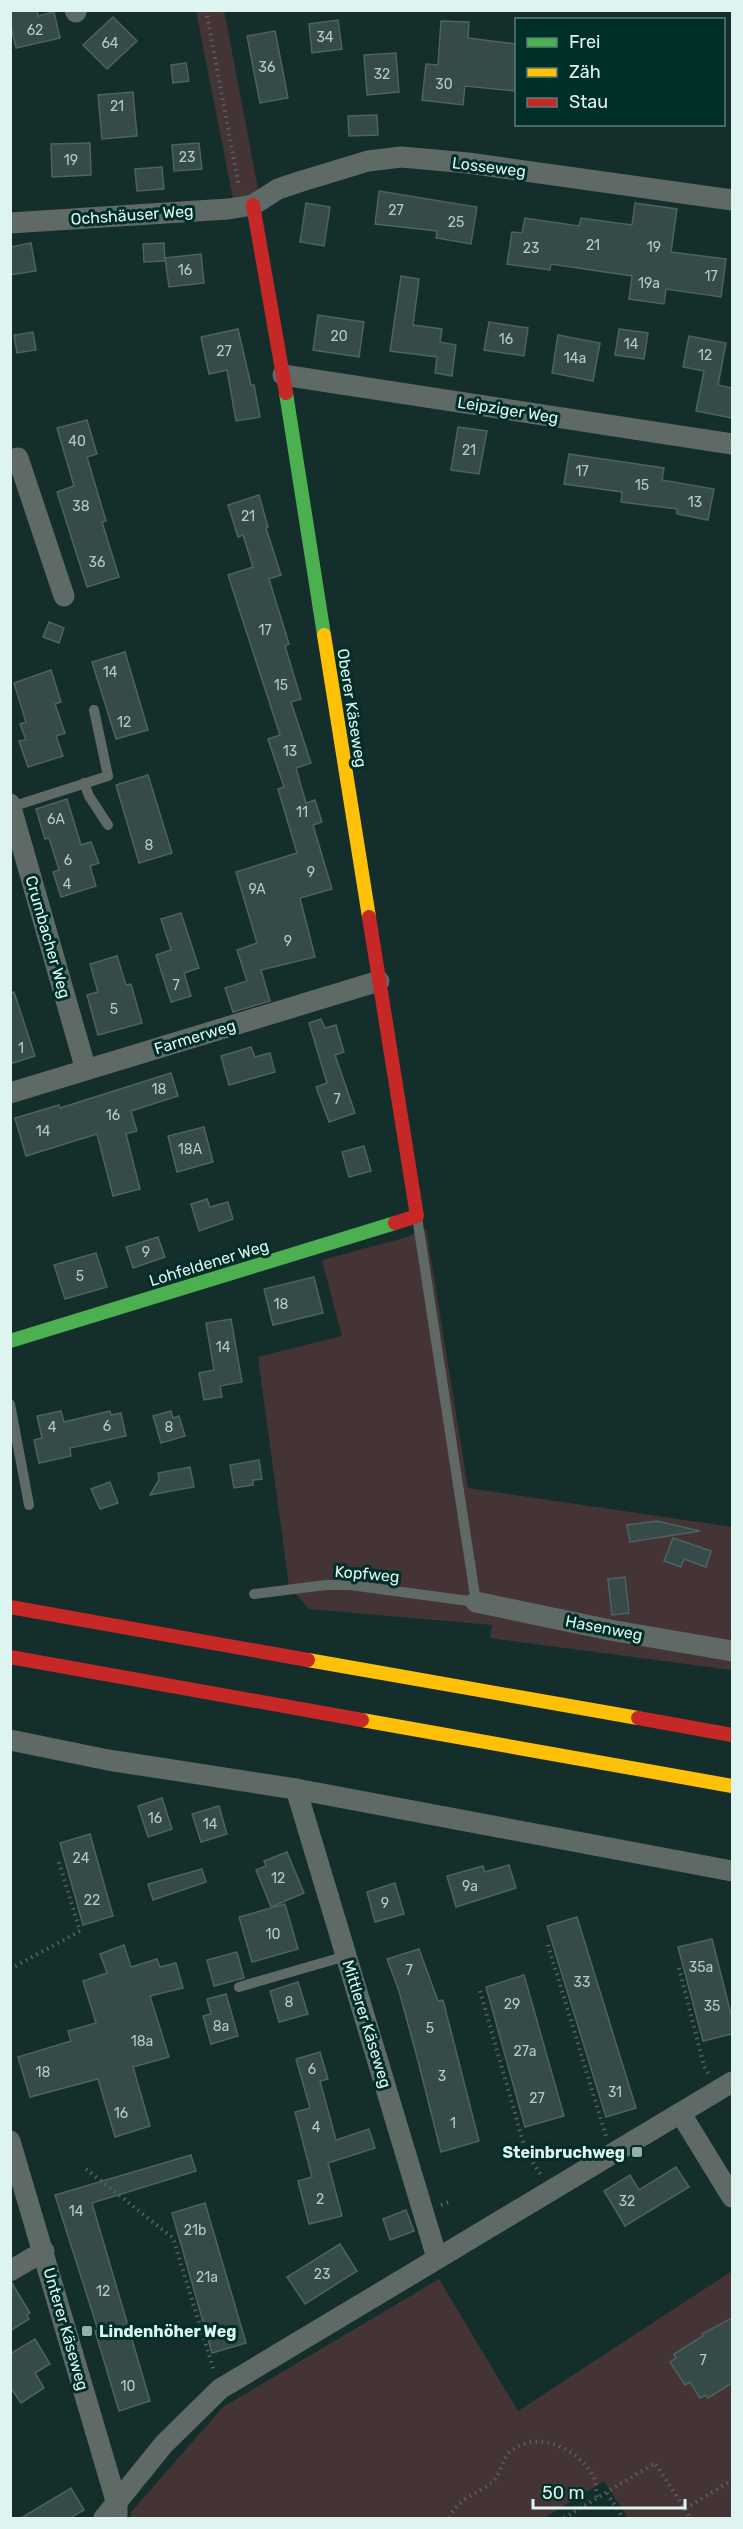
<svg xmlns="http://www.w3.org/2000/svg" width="743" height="2529" font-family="Rubik,sans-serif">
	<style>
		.green { fill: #453436 }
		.building { fill: #364b48; stroke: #4e625f; stroke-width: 1.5 }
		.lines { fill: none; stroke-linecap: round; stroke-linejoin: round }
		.path { stroke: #556261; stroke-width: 4; stroke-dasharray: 1.5 4.5; stroke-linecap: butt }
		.lane { stroke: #5f6a67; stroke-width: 10 }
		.street { stroke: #5f6a67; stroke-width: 21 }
		.fast { stroke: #4caf50; stroke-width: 14 }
		.slow { stroke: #ffc107; stroke-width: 14 }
		.jam { stroke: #c62828; stroke-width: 14 }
		.poi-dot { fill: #97afab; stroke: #002e29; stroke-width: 2 }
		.labels { text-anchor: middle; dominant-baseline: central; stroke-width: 6; stroke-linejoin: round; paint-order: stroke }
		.number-label { font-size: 14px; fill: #b3cac6 }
		.street-label { font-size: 16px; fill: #ddf4f0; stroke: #002e29 }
		.poi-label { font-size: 16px; font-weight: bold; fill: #ddf4f0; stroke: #002e29; text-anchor: end }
	</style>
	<rect width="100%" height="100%" fill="#142e2b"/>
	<!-- green -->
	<g class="green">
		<path d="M196 11H224L225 15 260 199 235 209Z"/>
		<path d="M426 1228 468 1488 732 1527V1670L490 1638 492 1625 309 1609 289 1586 258 1357 342 1336 322 1260 404 1238Z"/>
		<path d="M732 2271V2518H628L604 2481 544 2518H131V2512L223 2407 439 2279 518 2411Z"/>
	</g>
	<!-- building -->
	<g class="building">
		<path d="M10 10H37L38 16 54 12 60 38 16 48 10 23Z"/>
		<path d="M113 17 137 41 107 69 83 45Z"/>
		<path d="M338 20 342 49 312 53 309 24Z"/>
		<path d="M441 21 469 22 468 38 516 44V91L465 86 463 105 422 100 426 64 438 65Z"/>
		<path d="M275 31 288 98 260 103 247 36Z"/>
		<path d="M396 53 399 92 367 95 364 55Z"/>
		<path d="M186 63 189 81 173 83 171 65Z"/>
		<path d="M133 92 137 136 102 139 98 95Z"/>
		<path d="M377 115 378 135 349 136 348 116Z"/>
		<path d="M90 143 91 175 52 177 51 144Z"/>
		<path d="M199 143 202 169 174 171 172 145Z"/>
		<path d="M162 167 164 189 137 191 135 169Z"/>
		<path d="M379 191 477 207 471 244 436 238 437 231 375 224Z"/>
		<path d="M306 203 330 207 324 246 300 242Z"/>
		<path d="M635 203 677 209 671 252 726 259 721 297 666 289 664 304 629 299 632 276 551 264 550 270 507 264 512 232 522 233 525 218 579 226 581 218 632 225Z"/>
		<path d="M31 243 36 271 10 275V247Z"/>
		<path d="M164 243 165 261 144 262 143 244Z"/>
		<path d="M201 254 204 283 169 287 165 258Z"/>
		<path d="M401 276 419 279 413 325 442 329 440 342 456 345 452 376 435 373 437 357 390 351Z"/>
		<path d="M318 315 364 322 359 357 313 350Z"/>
		<path d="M489 322 528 328 524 356 484 350Z"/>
		<path d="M238 329 251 385H254L260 417 236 421 227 370 209 374 201 337Z"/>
		<path d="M619 329 648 333 644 359 615 355Z"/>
		<path d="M33 332 36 350 17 353 14 335Z"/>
		<path d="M558 335 600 343 593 381 552 373Z"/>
		<path d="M689 336 726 343 718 385 732 388V418L696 411 704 371 683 367Z"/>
		<path d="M87 420 97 454 87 457 106 521 102 522 119 577 87 587 57 492 74 486 57 428Z"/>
		<path d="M458 427 487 431 479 474 451 470Z"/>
		<path d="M569 454 664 468 662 480 714 489 708 520 677 514V509L621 502 622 492 564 484Z"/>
		<path d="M259 495 268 527 266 528 281 575 269 579 289 644 285 646 301 699 291 702 311 763 296 768 306 803 315 800 322 822 313 825 332 889 300 898 315 957 261 970 270 1001 233 1012 225 988 247 981 237 950 257 943 236 872 297 853 278 789 284 787 268 739 280 735 228 575 253 567 243 535 238 537 228 505Z"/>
		<path d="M49 622 64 628 59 643 43 637Z"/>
		<path d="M125 652 148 730 116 739 92 662Z"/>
		<path d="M51 670 61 702 55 704 65 733 56 736 63 756 28 767 19 741 26 740 20 724 26 722 14 683Z"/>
		<path d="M148 775 172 853 139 863 116 785Z"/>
		<path d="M67 799 81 845 91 842 99 863 90 866 96 886 61 897 53 872 59 870 49 838 45 839 36 809Z"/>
		<path d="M181 913 199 968 184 973 191 996 171 1002 156 955 171 950 161 919Z"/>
		<path d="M117 956 126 985 131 984 142 1023 98 1035 87 995 98 992 90 964Z"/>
		<path d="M14 992 35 1056 10 1064V993Z"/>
		<path d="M321 1019 325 1028 336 1025 344 1052 335 1055 355 1113 329 1122 316 1087 327 1083 309 1023Z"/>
		<path d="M251 1047 255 1057 270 1053 275 1072 229 1085 221 1056Z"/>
		<path d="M171 1073 178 1096 131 1111 137 1131 126 1134 140 1189 113 1196 97 1134 26 1156 15 1118 59 1105 60 1108Z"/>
		<path d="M204 1127 213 1162 177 1172 168 1136Z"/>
		<path d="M364 1146 371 1171 349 1177 342 1152Z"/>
		<path d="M207 1199 210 1207 228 1202 233 1219 199 1231 191 1204Z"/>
		<path d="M158 1237 165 1257 133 1268 126 1247Z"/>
		<path d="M96 1253 107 1287 65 1299 54 1265Z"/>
		<path d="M314 1277 323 1313 273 1325 264 1289Z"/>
		<path d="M231 1319 242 1382 220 1386 222 1397 204 1400 199 1373 214 1370 206 1323Z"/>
		<path d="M61 1411 64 1422 110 1411 111 1415 121 1413 126 1436 70 1448 71 1456 39 1463 34 1440 42 1438 37 1416Z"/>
		<path d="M171 1411 173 1418 179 1416 185 1436 161 1443 153 1416Z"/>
		<path d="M259 1460 262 1479 253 1480V1485L234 1488 230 1465Z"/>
		<path d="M190 1467 194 1487 150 1495 159 1480 158 1473Z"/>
		<path d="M110 1482 118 1503 100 1509 91 1489Z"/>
		<path d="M657 1521 700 1531 630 1542 627 1525Z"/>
		<path d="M673 1538 711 1551 706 1567 684 1559 681 1567 664 1561Z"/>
		<path d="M625 1577 629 1613 612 1615 608 1579Z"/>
		<path d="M162 1798 172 1829 148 1837 138 1806Z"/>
		<path d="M219 1806 227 1834 201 1842 192 1814Z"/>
		<path d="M90 1834 113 1916 83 1925 60 1843Z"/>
		<path d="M287 1852 304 1893 271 1907 256 1870 266 1866 264 1861Z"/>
		<path d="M509 1865 516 1888 456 1907 447 1876 483 1866 485 1872Z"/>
		<path d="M202 1869 206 1882 153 1900 148 1884Z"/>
		<path d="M395 1883 404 1914 375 1922 367 1892Z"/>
		<path d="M285 1904 298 1949 252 1962 239 1917Z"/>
		<path d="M577 1917 636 2108 606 2117 547 1926Z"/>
		<path d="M712 1939 732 2018V2034L703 2041 678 1947Z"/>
		<path d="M124 1945 131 1967 157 1959 160 1967 176 1963 183 1988 150 1996 169 2057 133 2067 150 2126 115 2137 98 2079 30 2097 18 2057 71 2041 68 2031 96 2023 83 1981 107 1973 100 1954Z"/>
		<path d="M419 1949 438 2001 443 2000 479 2141 441 2152 417 2057 399 1991 387 1959Z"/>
		<path d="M237 1952 244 1978 214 1986 207 1960Z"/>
		<path d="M524 1975 564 2116 525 2127 486 1987Z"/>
		<path d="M298 1982 308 2014 279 2022 270 1991Z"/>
		<path d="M226 1994 238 2036 211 2044 203 2016 211 2014 207 1999Z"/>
		<path d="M320 2052 328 2079 320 2081 336 2140 369 2129 375 2148 328 2163 342 2216 309 2224 298 2181 312 2177 295 2112 310 2108 296 2059Z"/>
		<path d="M191 2155 196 2171 92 2203 150 2401 119 2411 95 2331 98 2330 55 2195Z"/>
		<path d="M676 2167 689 2187 625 2226 604 2191 630 2175 639 2190Z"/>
		<path d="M205 2203 246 2343 212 2353 172 2213Z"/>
		<path d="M406 2210 414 2231 390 2240 383 2219Z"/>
		<path d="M340 2244 357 2271 305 2304 287 2277Z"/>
		<path d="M12 2283 30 2313 27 2315 29 2319 10 2331Z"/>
		<path d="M732 2318V2383L708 2398 706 2395 700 2398 690 2382 685 2385 670 2362 676 2358 674 2354 703 2336 702 2334Z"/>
		<path d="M35 2339 50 2364 35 2373 44 2388 21 2403 10 2387V2354Z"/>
		<path d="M71 2488 84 2510 70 2518H21Z"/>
	</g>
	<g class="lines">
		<!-- path -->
		<g class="path">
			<path d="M206 10 239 187"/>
			<path d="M548 1945 606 2136"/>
			<path d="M679 1968 704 2066 709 2075"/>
			<path d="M10 1969 80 1931 58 1859"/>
			<path d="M480 1991 526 2152 541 2175"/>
			<path d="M516 2159 526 2152"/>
			<path d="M86 2169 173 2238 214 2371"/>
			<path d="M441 2205 452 2201"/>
			<path d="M607 2493 623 2518"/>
			<path d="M685 2509 690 2518"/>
			<path d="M450 2518C455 2500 477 2494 491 2483 501 2476 501 2460 510 2452 536 2429 578 2448 593 2476 597 2482 596 2491 597 2499"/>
			<path d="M564 2518 655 2463 685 2509 732 2480"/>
		</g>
		<!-- lane -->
		<g class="lane">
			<path d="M84 783 89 796 108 825"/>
			<path d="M11 807 108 776 94 710"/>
			<path d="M10 1404 29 1505"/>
			<path d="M254 1594 326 1585H350L476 1602 417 1217"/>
			<path d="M239 1987 346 1956"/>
		</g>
		<!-- street -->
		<g class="street">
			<path d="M75 10 76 12"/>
			<path d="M10 223 228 209 253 205 278 189 302 181 368 161 401 157 468 163 732 200"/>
			<path d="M283 375 732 444"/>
			<path d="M10 460 18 458 64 596"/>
			<path d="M10 804 86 1070"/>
			<path d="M10 1093 379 981"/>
			<path d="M476 1602 610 1630 732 1651"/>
			<path d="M10 1740 108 1760 296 1789 732 1871"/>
			<path d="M296 1789 437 2258"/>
			<path d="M681 2114 732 2197"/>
			<path d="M10 2141 117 2504V2515"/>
			<path d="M10 2271 44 2251"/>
			<path d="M104 2518 164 2444 220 2389 732 2082"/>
		</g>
		<!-- fast -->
		<g class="fast">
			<path d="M286 393 324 635"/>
			<path d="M10 1341 395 1223"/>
		</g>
		<!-- slow -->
		<g class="slow">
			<path d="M324 635 369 917"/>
			<path d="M308 1660 638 1718"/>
			<path d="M362 1720 732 1786"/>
		</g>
		<!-- jam -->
		<g class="jam">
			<path d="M253 205 286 393"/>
			<path d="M369 917 417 1216 395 1223"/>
			<path d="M10 1607 308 1660"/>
			<path d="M10 1657 362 1720"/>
			<path d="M638 1718 732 1735"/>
		</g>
	</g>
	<!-- markers -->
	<g class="poi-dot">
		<rect x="631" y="2146" width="12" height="12" rx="3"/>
		<rect x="81" y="2325" width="12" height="12" rx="3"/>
	</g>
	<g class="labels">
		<!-- number labels -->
		<g class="number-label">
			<text x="35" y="30">62</text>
			<text x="325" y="37">34</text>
			<text x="110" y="43">64</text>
			<text x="267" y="67">36</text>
			<text x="382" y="74">32</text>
			<text x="444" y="84">30</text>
			<text x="117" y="106">21</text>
			<text x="187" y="157">23</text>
			<text x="71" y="160">19</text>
			<text x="396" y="210">27</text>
			<text x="456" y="222">25</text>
			<text x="593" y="245">21</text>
			<text x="654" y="247">19</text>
			<text x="531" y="248">23</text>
			<text x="185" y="270">16</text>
			<text x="711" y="276">17</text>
			<text x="649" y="283">19a</text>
			<text x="339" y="336">20</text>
			<text x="506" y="339">16</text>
			<text x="631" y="344">14</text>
			<text x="224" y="351">27</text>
			<text x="705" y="355">12</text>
			<text x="575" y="358">14a</text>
			<text x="77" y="441">40</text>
			<text x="469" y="450">21</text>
			<text x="582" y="471">17</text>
			<text x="642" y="485">15</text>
			<text x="695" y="502">13</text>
			<text x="81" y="506">38</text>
			<text x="248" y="516">21</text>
			<text x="97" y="562">36</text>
			<text x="265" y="630">17</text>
			<text x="110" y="672">14</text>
			<text x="281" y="685">15</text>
			<text x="124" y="722">12</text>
			<text x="290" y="751">13</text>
			<text x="302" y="812">11</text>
			<text x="56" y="819">6A</text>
			<text x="149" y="845">8</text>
			<text x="68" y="860">6</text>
			<text x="311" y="872">9</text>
			<text x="67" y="884">4</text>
			<text x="257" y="889">9A</text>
			<text x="288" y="941">9</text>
			<text x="176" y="985">7</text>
			<text x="114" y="1009">5</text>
			<text x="21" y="1048">1</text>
			<text x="159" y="1089">18</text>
			<text x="337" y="1099">7</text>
			<text x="113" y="1115">16</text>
			<text x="43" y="1131">14</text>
			<text x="190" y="1149">18A</text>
			<text x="146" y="1252">9</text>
			<text x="80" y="1276">5</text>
			<text x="281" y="1304">18</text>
			<text x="223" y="1347">14</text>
			<text x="107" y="1426">6</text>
			<text x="52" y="1427">4</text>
			<text x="169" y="1427">8</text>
			<text x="155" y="1818">16</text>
			<text x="210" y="1824">14</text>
			<text x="81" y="1858">24</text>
			<text x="278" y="1878">12</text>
			<text x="470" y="1886">9a</text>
			<text x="92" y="1900">22</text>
			<text x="385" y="1903">9</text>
			<text x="273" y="1934">10</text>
			<text x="701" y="1967">35a</text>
			<text x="409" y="1970">7</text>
			<text x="582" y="1982">33</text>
			<text x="289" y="2002">8</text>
			<text x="512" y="2004">29</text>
			<text x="712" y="2006">35</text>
			<text x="221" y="2026">8a</text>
			<text x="430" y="2028">5</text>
			<text x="142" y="2041">18a</text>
			<text x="525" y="2051">27a</text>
			<text x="312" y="2069">6</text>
			<text x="43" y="2072">18</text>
			<text x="442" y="2076">3</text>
			<text x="615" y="2092">31</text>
			<text x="537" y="2098">27</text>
			<text x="121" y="2113">16</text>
			<text x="453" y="2123">1</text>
			<text x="316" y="2127">4</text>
			<text x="320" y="2199">2</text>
			<text x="627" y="2201">32</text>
			<text x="76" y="2211">14</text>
			<text x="195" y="2230">21b</text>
			<text x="322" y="2274">23</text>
			<text x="207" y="2277">21a</text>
			<text x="103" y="2291">12</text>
			<text x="703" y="2360">7</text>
			<text x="128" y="2386">10</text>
		</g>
		<!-- street labels -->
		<g class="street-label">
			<text transform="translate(489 167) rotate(7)">Losseweg</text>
			<text transform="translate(132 215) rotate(-4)">Ochshäuser Weg</text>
			<text transform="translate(508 410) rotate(9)">Leipziger Weg</text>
			<text transform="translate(352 708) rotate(81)">Oberer Käseweg</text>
			<text transform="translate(48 937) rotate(74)">Crumbacher Weg</text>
			<text transform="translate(195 1037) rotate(-17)">Farmerweg</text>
			<text transform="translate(209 1263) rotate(-17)">Lohfeldener Weg</text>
			<text transform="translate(367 1574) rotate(5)">Kopfweg</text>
			<text transform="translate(604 1628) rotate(11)">Hasenweg</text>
			<text transform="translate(367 2024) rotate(73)">Mittlerer Käseweg</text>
			<text transform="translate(66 2329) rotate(74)">Unterer Käseweg</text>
		</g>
		<!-- poi labels -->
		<g class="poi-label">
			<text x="625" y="2152">Steinbruchweg</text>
			<text x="99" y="2331" text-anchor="start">Lindenhöher Weg</text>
		</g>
	</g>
	<!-- border -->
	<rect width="743" height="2529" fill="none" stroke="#ddf4f0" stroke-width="24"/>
	<!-- legend -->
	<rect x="515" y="18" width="210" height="108" fill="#002e29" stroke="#587d79" stroke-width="1.5"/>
	<rect x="527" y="38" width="30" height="9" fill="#4caf50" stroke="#587d79" stroke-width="1.5"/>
	<text x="569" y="48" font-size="18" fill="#ddf4f0">Frei</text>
	<rect x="527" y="68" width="30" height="9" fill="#ffc107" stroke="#587d79" stroke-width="1.5"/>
	<text x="569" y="78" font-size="18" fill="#ddf4f0">Zäh</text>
	<rect x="527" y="98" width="30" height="9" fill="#c62828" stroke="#587d79" stroke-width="1.5"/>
	<text x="569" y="108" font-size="18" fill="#ddf4f0">Stau</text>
	<!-- scale -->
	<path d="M533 2499v9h152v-9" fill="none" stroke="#ddf4f0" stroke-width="3"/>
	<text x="542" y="2499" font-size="18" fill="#ddf4f0" stroke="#002e29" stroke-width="4.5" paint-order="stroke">50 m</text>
</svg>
